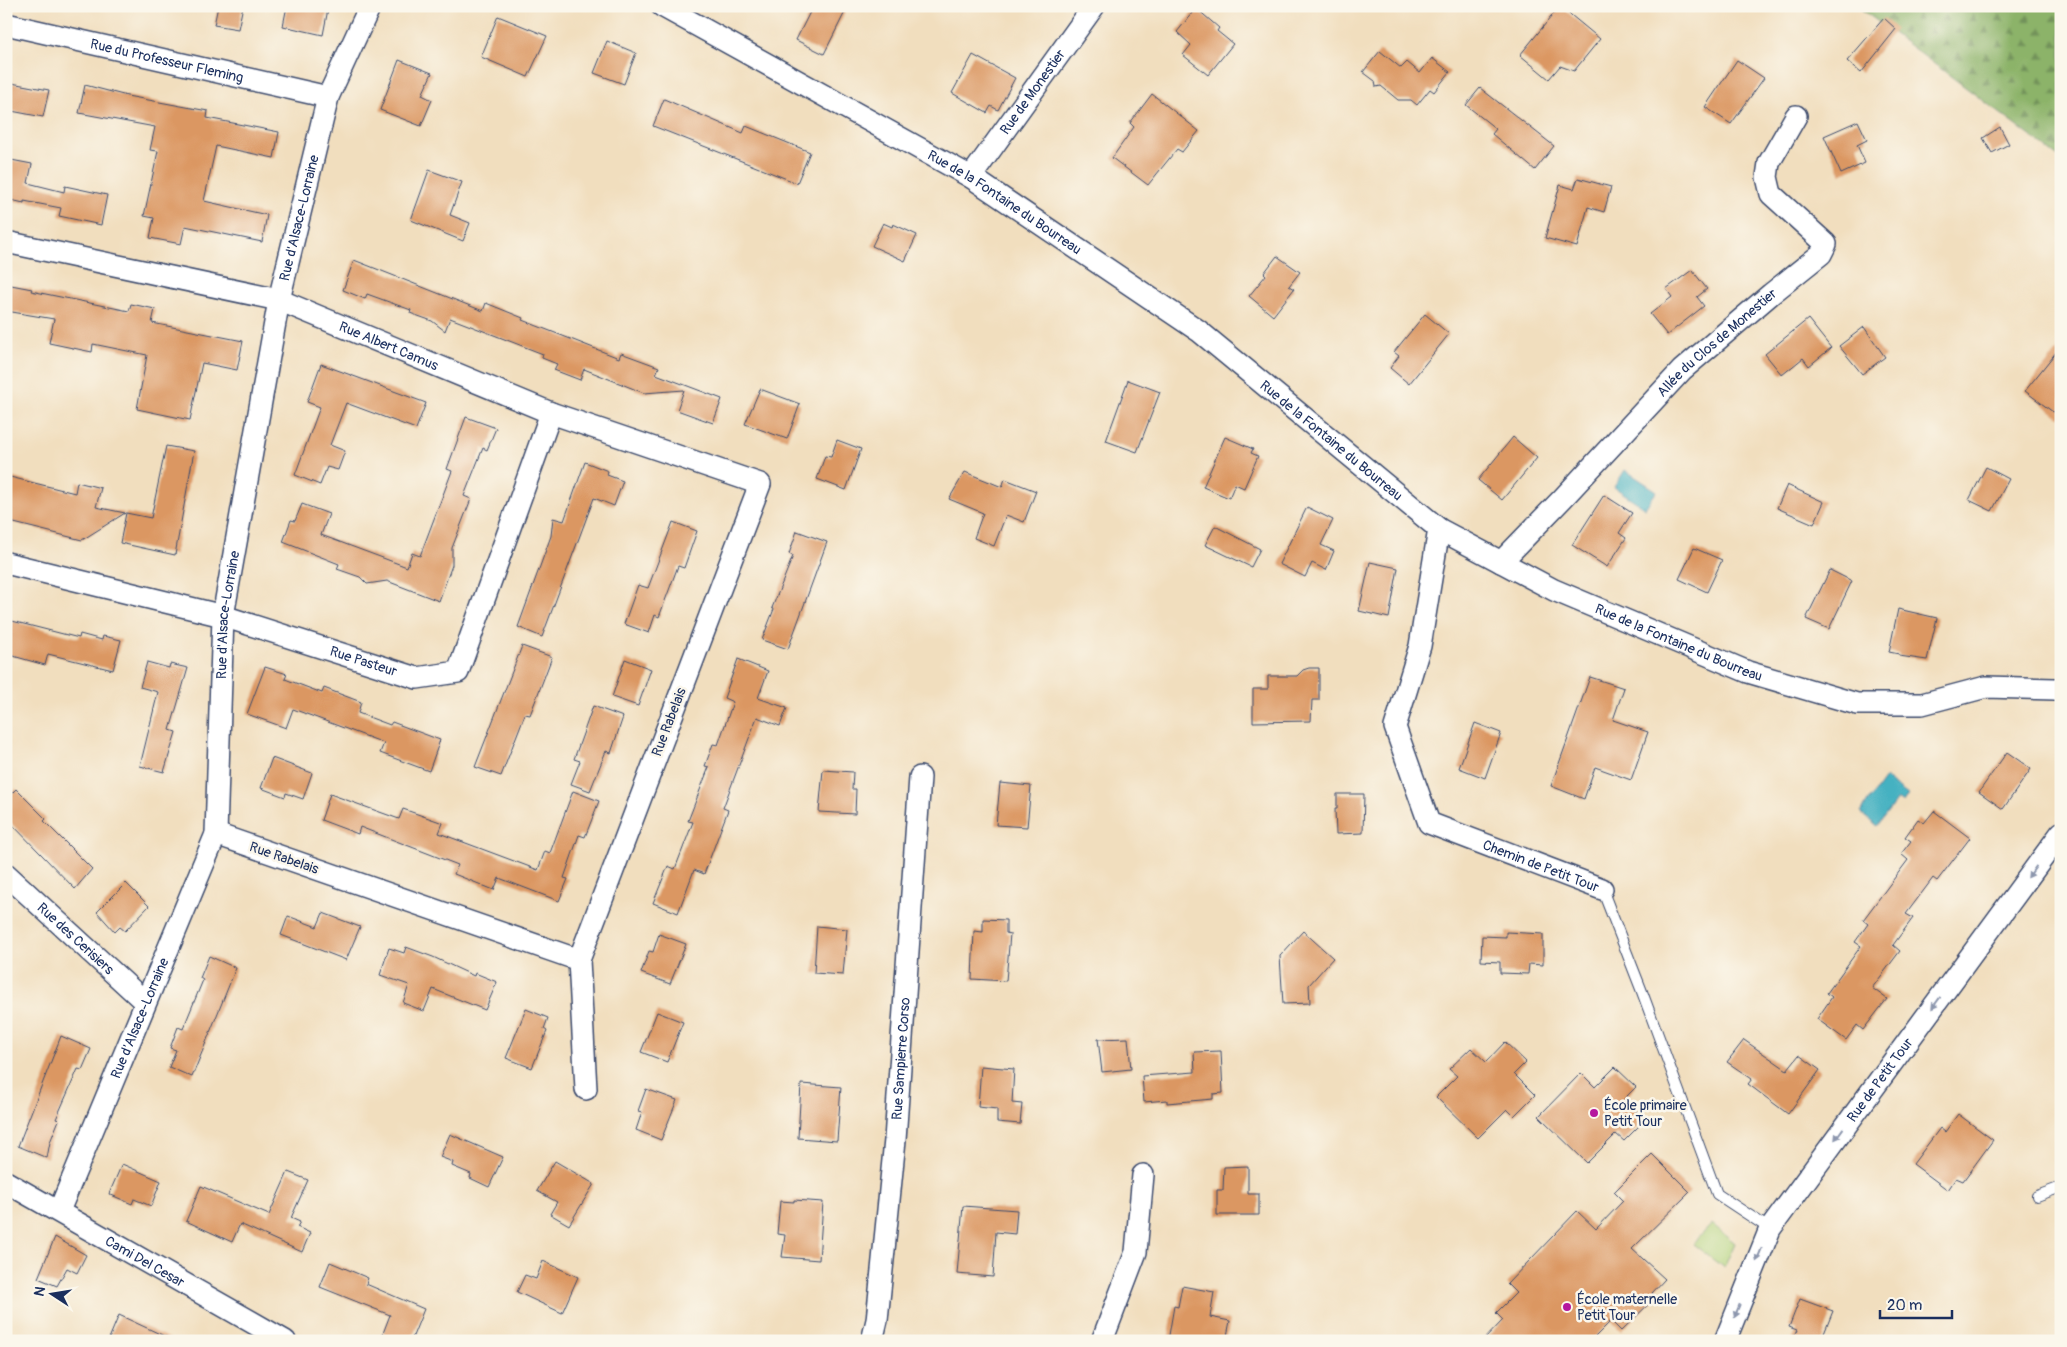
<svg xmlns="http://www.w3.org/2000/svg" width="2067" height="1347" font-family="Pangolin,sans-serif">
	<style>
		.green { fill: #b1d179; stroke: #66806c }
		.forest { fill: url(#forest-firs); stroke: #547164 }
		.water { fill: #44b1c1; stroke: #307090 }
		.building { fill: #db9762 }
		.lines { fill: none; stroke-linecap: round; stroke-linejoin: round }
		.service-casing { stroke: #3b496c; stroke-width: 12 }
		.minor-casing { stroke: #3b496c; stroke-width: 24 }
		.service { stroke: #fff; stroke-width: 10 }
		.minor { stroke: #fff; stroke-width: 21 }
		.oneway { fill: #8d97ae }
		.poi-dot { fill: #b5179e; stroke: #fbf7ec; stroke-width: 2 }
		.labels { text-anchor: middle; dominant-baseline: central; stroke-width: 5; stroke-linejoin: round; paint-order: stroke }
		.street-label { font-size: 14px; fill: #1b2f5e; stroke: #fbf7ec }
		.poi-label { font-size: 14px; fill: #1b2f5e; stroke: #fbf7ec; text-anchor: start }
	</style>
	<defs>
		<pattern id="forest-firs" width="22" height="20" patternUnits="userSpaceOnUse" patternTransform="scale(1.25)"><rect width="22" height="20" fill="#8cb369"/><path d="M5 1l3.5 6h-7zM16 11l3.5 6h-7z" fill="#72925a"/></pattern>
	</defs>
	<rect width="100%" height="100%" fill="#fbf7ec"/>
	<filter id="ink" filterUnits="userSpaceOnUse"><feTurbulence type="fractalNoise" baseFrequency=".02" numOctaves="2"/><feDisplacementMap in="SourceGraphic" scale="10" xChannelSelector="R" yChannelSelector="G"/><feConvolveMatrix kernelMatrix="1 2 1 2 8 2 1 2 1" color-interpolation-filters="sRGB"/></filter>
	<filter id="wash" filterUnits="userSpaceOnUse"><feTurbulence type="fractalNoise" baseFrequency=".0096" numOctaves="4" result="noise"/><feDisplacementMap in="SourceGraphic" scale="20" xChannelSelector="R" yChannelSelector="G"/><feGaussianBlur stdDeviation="1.12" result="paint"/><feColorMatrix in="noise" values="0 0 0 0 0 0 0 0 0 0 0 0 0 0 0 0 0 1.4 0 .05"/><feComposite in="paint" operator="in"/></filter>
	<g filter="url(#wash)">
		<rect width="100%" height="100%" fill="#f1debe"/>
		<!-- green -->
		<path class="green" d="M1712 1224 1735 1243 1724 1268 1693 1244Z"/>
		<!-- forest -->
		<path class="forest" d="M1863 6H2061V159L1861 9Z"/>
		<!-- water -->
		<g class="water">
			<path d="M1625 470 1657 491 1645 508 1614 487Z"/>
			<path d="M1885 778 1908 795 1903 803 1897 799 1877 826 1860 813Z"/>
		</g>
		<g id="blocks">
			<!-- building -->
			<g class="building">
				<path d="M218 6H243L238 29 214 25Z"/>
				<path d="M287 6H314L328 9 323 35 283 26Z"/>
				<path d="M813 6H848L824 54 796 40Z"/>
				<path d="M1560 6 1600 39 1574 71 1560 66 1549 79 1520 55Z"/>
				<path d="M1196 8 1219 28 1217 31 1233 44 1208 75 1183 55 1191 45 1177 32Z"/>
				<path d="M498 16 547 36 528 77 481 57Z"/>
				<path d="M1884 18 1896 29 1861 73 1847 61Z"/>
				<path d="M607 41 636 53 624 84 594 73Z"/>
				<path d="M1380 51 1401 68 1407 62 1420 73 1432 58 1450 72 1434 92 1430 89 1417 105 1411 100H1398L1381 86 1376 87 1375 81 1363 72Z"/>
				<path d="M973 55 1015 78 998 110 991 106 987 113 952 93Z"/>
				<path d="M399 60 432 73 422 95 432 100 421 126 380 110Z"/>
				<path d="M1737 60 1764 78 1731 124 1705 107Z"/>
				<path d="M6 82 49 90 43 117 6 110Z"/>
				<path d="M85 85 127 96 208 111 207 118 279 132 274 158 216 146 204 201 267 215 262 242 185 226 181 244 150 238 154 218 144 216 158 151 150 150 155 127 79 113Z"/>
				<path d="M1480 88 1554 146 1535 170 1492 134 1496 129 1466 105Z"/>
				<path d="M1152 94 1199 131 1182 152 1177 149 1148 185 1112 158 1134 127 1130 123Z"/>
				<path d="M664 99 743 133 746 126 810 152 797 183 653 126Z"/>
				<path d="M1858 121 1867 140 1857 145 1865 163 1841 174 1824 136Z"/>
				<path d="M2000 127 2009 144 1992 153 1983 138Z"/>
				<path d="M6 159 32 164 28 183 64 192 65 186 107 195 101 225 59 216 61 208 24 201V203L6 199Z"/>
				<path d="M429 170 462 182 450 215 470 223 463 241 411 220Z"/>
				<path d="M1578 178 1611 187 1604 212 1588 207 1577 247 1545 238 1560 185 1574 189Z"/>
				<path d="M883 223 892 227 893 224 917 235 905 261 872 246Z"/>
				<path d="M1277 256 1300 272 1289 286 1294 289 1273 316 1249 296 1266 275 1264 273Z"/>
				<path d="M354 260 483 311 486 303 523 318 522 320 619 358 621 353 659 367 656 374 722 399 713 423 677 410 684 390 644 393 584 369 580 380 554 370 557 364 542 358 543 354 450 318 445 331 432 321 410 313 411 310 367 294 365 299 343 290Z"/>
				<path d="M1692 270 1707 289 1697 297 1704 306 1667 335 1650 314 1672 297 1666 289Z"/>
				<path d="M6 284 32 289 31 291 129 311 131 304 155 309 152 323 243 341 237 370 202 363 190 420 137 409 147 355 93 344 92 352 49 343 54 319 6 311Z"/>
				<path d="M1425 314 1449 334 1409 384 1390 368 1399 356 1394 352Z"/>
				<path d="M1808 319 1831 348 1809 366 1803 358 1782 375 1765 354Z"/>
				<path d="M1864 327 1885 357 1862 374 1839 346Z"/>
				<path d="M2061 346V418L2025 391Z"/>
				<path d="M321 364 426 403 416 429 346 403 330 445 345 451 338 470 327 467 320 485 295 475 320 407 307 402Z"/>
				<path d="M1128 380 1160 392 1137 452 1106 441Z"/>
				<path d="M760 389 800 404 787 439 745 424Z"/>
				<path d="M466 417 496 428 487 450 483 448 464 496 471 499 452 548V565L439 601 387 581 367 584 360 577 337 569 339 564 283 542 291 520 295 521 302 504 329 514 321 535 407 567 412 553 420 556 452 471 447 469Z"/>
				<path d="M1225 437 1253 449 1251 453 1258 456 1244 488 1235 484 1229 498 1203 487Z"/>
				<path d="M1513 437 1537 458 1502 500 1478 480Z"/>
				<path d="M837 440 861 449 846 490 817 479 825 456 831 457Z"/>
				<path d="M166 446 194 451 175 555 120 543 126 513 151 518Z"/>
				<path d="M585 462 608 471 607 475 623 481 614 506 594 498 542 637 518 627 551 536 553 518 564 521Z"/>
				<path d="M1986 467 2009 479 1992 511 1969 500Z"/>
				<path d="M965 472 1002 487 1005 479 1036 491 1024 522 1006 515 994 546 974 538 983 513 949 499Z"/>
				<path d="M6 476 75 493 77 482 101 488 96 507 125 513 82 540 6 521Z"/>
				<path d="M1787 485 1824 502 1814 524 1777 508Z"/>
				<path d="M1604 495 1632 513 1619 533 1626 538 1607 567 1572 545Z"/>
				<path d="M1307 507 1333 520 1321 545 1334 551 1326 570 1312 563 1305 577 1279 564Z"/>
				<path d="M673 522 697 531 684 568 678 566 659 617 655 615 649 633 624 624 638 585 648 588Z"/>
				<path d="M1215 526 1260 549 1251 567 1205 545Z"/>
				<path d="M797 531 827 542 788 649 762 640 774 609 772 608 793 556 789 554Z"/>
				<path d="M1694 548 1722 560 1707 592 1679 579Z"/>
				<path d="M1370 562 1398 568 1389 618 1359 611Z"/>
				<path d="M1830 570 1852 581 1829 629 1806 619Z"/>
				<path d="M1898 609 1937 618 1927 660 1899 656V654L1889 652Z"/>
				<path d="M12 621 79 638 80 634 102 640 103 636 121 640 113 670 48 654 45 665 6 654V643Z"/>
				<path d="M522 646 552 657 530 715 525 714 501 776 475 767Z"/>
				<path d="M625 659 651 669 638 706 612 697Z"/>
				<path d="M738 659 768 671 758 698 787 708 780 726 757 717 723 808 728 810 704 874 694 870 678 913 653 903 668 866 675 869 693 822 688 821 709 767 705 766 713 744 718 745 733 702 724 698Z"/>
				<path d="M147 662 169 668 170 664 188 668 170 730 176 732 164 772 140 766 158 692 140 687Z"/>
				<path d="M265 667 287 674 285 679 322 693 324 688 361 702 358 713 390 725 392 722 440 740 429 771 380 753 384 743 293 709 286 728 247 714Z"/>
				<path d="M1309 668H1319V700H1312L1311 721 1253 722V689H1268V676H1297L1303 670Z"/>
				<path d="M1590 677 1624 688 1613 720 1648 732 1631 780 1595 767 1584 799 1551 786Z"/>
				<path d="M593 706 623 717 611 753 606 751 590 791 571 784 580 761 574 759Z"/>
				<path d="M1475 723 1501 733 1485 778 1459 768Z"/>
				<path d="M2007 752 2031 769 2003 809 1979 792Z"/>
				<path d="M272 758 312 773 303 799 286 793 285 797 261 788Z"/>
				<path d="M823 770 853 772 852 789H856L855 814 819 812Z"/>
				<path d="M1000 783 1031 786 1027 827 996 825Z"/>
				<path d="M16 789 46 819 44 821 92 869 75 889 6 818V799Z"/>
				<path d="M573 791 599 801 585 837 579 835 564 878 568 879 559 901 499 878 494 890 454 874 458 865 360 827 358 834 321 820 330 794 399 819 403 809 443 823 439 833 538 870 545 851 550 853Z"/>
				<path d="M1337 794H1364L1363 833 1336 834 1335 809H1337Z"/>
				<path d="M1934 811 1970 838 1937 881 1933 878 1906 914 1913 918 1893 945 1900 951 1872 988 1887 999 1863 1030 1857 1025 1846 1040 1817 1019 1832 997 1827 993 1861 946 1855 942 1868 924 1863 920 1908 860 1901 854 1911 841 1905 837 1918 819 1924 823Z"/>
				<path d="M126 883 149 906 125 931 120 927 115 932 97 912Z"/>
				<path d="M323 913 360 927 346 960 281 935 288 916 317 927Z"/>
				<path d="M983 919 1006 920V933L1010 934 1006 981 972 979 974 931 983 932Z"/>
				<path d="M817 926 847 929 843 975 814 973Z"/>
				<path d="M1303 931 1333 958 1309 985 1310 1003 1283 1004 1280 956Z"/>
				<path d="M1506 932 1543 934V965L1529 964 1528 974 1500 973V962L1481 961 1482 936 1506 937Z"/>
				<path d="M659 934 686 944 670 984 641 973 649 951 653 952Z"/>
				<path d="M406 947 433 957 474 976 475 973 497 982 485 1010 433 989 424 1011 403 1003 409 985 380 975 389 948 404 953Z"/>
				<path d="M209 956 236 968 192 1077 169 1067 176 1050 170 1048 178 1027 183 1029 203 980 200 978Z"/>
				<path d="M526 1009 548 1018 544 1029 547 1031 532 1068 506 1058Z"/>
				<path d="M657 1012 683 1022 667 1062 641 1052Z"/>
				<path d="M61 1036 91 1049 82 1070 78 1069 56 1119 59 1120 50 1142 47 1158 18 1146Z"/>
				<path d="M1128 1038 1131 1069 1102 1072 1098 1039Z"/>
				<path d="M1744 1040 1787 1070 1799 1055 1820 1070 1788 1114 1748 1084 1752 1079 1727 1062Z"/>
				<path d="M1505 1042 1526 1062 1514 1074 1535 1095 1514 1116 1507 1109 1478 1138 1436 1097 1457 1076 1449 1069 1471 1048 1486 1062Z"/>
				<path d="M1221 1051 1223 1093 1213 1094V1099L1167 1103V1100L1144 1102 1142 1076 1195 1072 1194 1052Z"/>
				<path d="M981 1066 1014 1069 1012 1103 1022 1104 1020 1124 997 1122V1109L978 1107Z"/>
				<path d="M1615 1067 1636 1087 1624 1099 1645 1120 1624 1141 1616 1134 1587 1163 1539 1116 1581 1073 1595 1087Z"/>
				<path d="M801 1084 841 1087 837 1141 798 1138Z"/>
				<path d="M646 1089 677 1100 661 1140 636 1130 642 1112 638 1111Z"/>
				<path d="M1958 1114 1993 1140 1963 1181 1956 1178 1948 1190 1913 1164 1940 1128 1945 1132Z"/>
				<path d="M450 1134 503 1157 489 1187 470 1178 471 1174 452 1166 453 1162 440 1157Z"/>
				<path d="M1652 1154 1690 1192 1632 1249 1665 1279 1652 1293 1656 1297 1621 1331 1611 1321 1591 1341H1483L1503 1320 1496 1313 1516 1293 1507 1284 1577 1211 1596 1229 1623 1201 1614 1192Z"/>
				<path d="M555 1161 594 1184 569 1225 550 1214 557 1202 537 1191Z"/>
				<path d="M122 1164 161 1181 151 1206 134 1199 132 1204 109 1194Z"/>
				<path d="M1248 1166V1194H1259V1215H1217V1190H1223L1224 1167Z"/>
				<path d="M288 1172 308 1180 291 1218 300 1222 297 1227 310 1233 302 1252 240 1224 232 1242 186 1221 201 1186 269 1215Z"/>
				<path d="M794 1200 823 1202 819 1260 782 1257 785 1235 777 1234 780 1201 794 1202Z"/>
				<path d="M963 1206 1017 1210 1015 1234 996 1232 993 1277 957 1274Z"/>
				<path d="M55 1237 86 1255 77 1273 67 1268 57 1286 38 1278Z"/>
				<path d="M543 1261 578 1277 562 1313 517 1292 525 1275 536 1279Z"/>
				<path d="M330 1262 368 1278 366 1284 424 1309 411 1341H380L390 1315 320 1287Z"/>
				<path d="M1182 1286 1214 1292 1210 1317 1230 1321 1226 1341H1168L1174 1306 1178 1307Z"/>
				<path d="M1800 1299 1833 1311 1821 1341H1792L1797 1330 1789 1327Z"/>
				<path d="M119 1315 175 1341H108Z"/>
			</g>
		</g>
	</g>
	<g filter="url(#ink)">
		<use href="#blocks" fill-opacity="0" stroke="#3b496c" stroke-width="1"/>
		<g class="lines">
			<defs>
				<g id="service">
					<path d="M1602 889 1641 989 1717 1194 1770 1229"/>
					<path d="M2037 1196 2061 1187"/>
				</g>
				<g id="minor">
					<path id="s1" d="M662 6 971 177 1199 331 1439 529 1554 590 1748 672 1857 704H1922L1986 687 2055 689 2061 691"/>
					<path id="s2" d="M6 24 328 97"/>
					<path id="s3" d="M971 177 1094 6"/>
					<path id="s4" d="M6 242 279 300 551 413 760 484 579 960 216 834"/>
					<path id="s5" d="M1439 529 1420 646 1395 727 1429 823 1602 889"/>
					<path id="s6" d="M1501 562 1563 498 1682 370 1771 294 1821 254 1826 244 1771 194 1767 177 1769 163 1796 116"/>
					<path id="s7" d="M6 563 223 616 417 678 458 672 551 413"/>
					<path id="s8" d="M6 874 145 1002"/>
					<path d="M579 960 586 1089"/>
					<path id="s9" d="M6 1182 285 1341"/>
					<path id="s10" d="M59 1211 216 834 223 616 279 300 328 97 370 6"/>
					<path id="s11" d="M872 1341 877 1320 895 1140 920 777"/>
					<path d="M1102 1341 1136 1252 1143 1175"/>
					<path id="s12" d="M1725 1341 1770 1229 2061 833"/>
				</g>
			</defs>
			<!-- service casing -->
			<use href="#service" class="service-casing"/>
			<!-- minor casing -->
			<use href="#minor" class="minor-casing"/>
			<!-- service -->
			<use href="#service" class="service"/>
			<!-- minor -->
			<use href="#minor" class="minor"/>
		</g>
		<!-- one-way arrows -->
		<defs><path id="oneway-solid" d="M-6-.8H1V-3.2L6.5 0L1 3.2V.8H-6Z" transform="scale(1.25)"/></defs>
		<g class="oneway">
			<use href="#oneway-solid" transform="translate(2032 872) rotate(126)"/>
			<use href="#oneway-solid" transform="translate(1936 1003) rotate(126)"/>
			<use href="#oneway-solid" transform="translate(1839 1134) rotate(126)"/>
			<use href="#oneway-solid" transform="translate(1759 1255) rotate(112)"/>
			<use href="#oneway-solid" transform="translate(1737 1311) rotate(112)"/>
		</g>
	</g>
	<!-- markers -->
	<g class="poi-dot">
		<circle cx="1594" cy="1113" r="5"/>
		<circle cx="1567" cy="1307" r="5"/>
	</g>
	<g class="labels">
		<!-- street labels -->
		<g class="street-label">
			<text stroke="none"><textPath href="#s2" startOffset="165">Rue du Professeur Fleming</textPath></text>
			<text stroke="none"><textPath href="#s3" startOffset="105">Rue de Monestier</textPath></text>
			<text stroke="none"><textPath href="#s1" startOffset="395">Rue de la Fontaine du Bourreau</textPath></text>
			<text stroke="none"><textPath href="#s10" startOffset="1032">Rue d'Alsace-Lorraine</textPath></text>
			<text stroke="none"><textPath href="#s6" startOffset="308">Allée du Clos de Monestier</textPath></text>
			<text stroke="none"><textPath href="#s4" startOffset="398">Rue Albert Camus</textPath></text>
			<text stroke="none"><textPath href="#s1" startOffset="800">Rue de la Fontaine du Bourreau</textPath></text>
			<text stroke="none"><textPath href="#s10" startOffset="628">Rue d'Alsace-Lorraine</textPath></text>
			<text stroke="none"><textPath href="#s1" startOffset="1205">Rue de la Fontaine du Bourreau</textPath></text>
			<text stroke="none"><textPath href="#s7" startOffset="371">Rue Pasteur</textPath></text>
			<text transform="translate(669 722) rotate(-69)">Rue Rabelais</text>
			<text transform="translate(284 858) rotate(19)">Rue Rabelais</text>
			<text stroke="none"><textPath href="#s5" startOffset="425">Chemin de Petit Tour</textPath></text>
			<text stroke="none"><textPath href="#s8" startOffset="95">Rue des Cerisiers</textPath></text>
			<text stroke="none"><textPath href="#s10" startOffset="209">Rue d'Alsace-Lorraine</textPath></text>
			<text stroke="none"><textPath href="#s11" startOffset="284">Rue Sampierre Corso</textPath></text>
			<text stroke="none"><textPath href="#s12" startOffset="306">Rue de Petit Tour</textPath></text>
			<text stroke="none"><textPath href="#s9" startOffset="160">Cami Del Cesar</textPath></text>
		</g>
		<!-- poi labels -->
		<g class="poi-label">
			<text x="1604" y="1105">École primaire<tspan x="1604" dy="16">Petit Tour</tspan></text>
			<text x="1577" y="1299">École maternelle<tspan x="1577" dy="16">Petit Tour</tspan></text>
		</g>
	</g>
	<!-- margin -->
	<rect width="2067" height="1347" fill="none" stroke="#fbf7ec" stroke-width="25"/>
	<!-- north arrow -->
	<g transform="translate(52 1294) rotate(282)" stroke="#fbf7ec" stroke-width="4" paint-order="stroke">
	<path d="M0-4L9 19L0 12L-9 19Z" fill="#1b2f5e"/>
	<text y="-8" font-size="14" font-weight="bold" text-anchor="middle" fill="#1b2f5e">N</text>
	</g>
	<!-- scale -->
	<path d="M1880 1310v8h72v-8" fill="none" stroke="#1b2f5e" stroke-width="2.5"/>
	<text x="1887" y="1310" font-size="15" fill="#1b2f5e" stroke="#fbf7ec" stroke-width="4" paint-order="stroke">20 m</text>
</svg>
